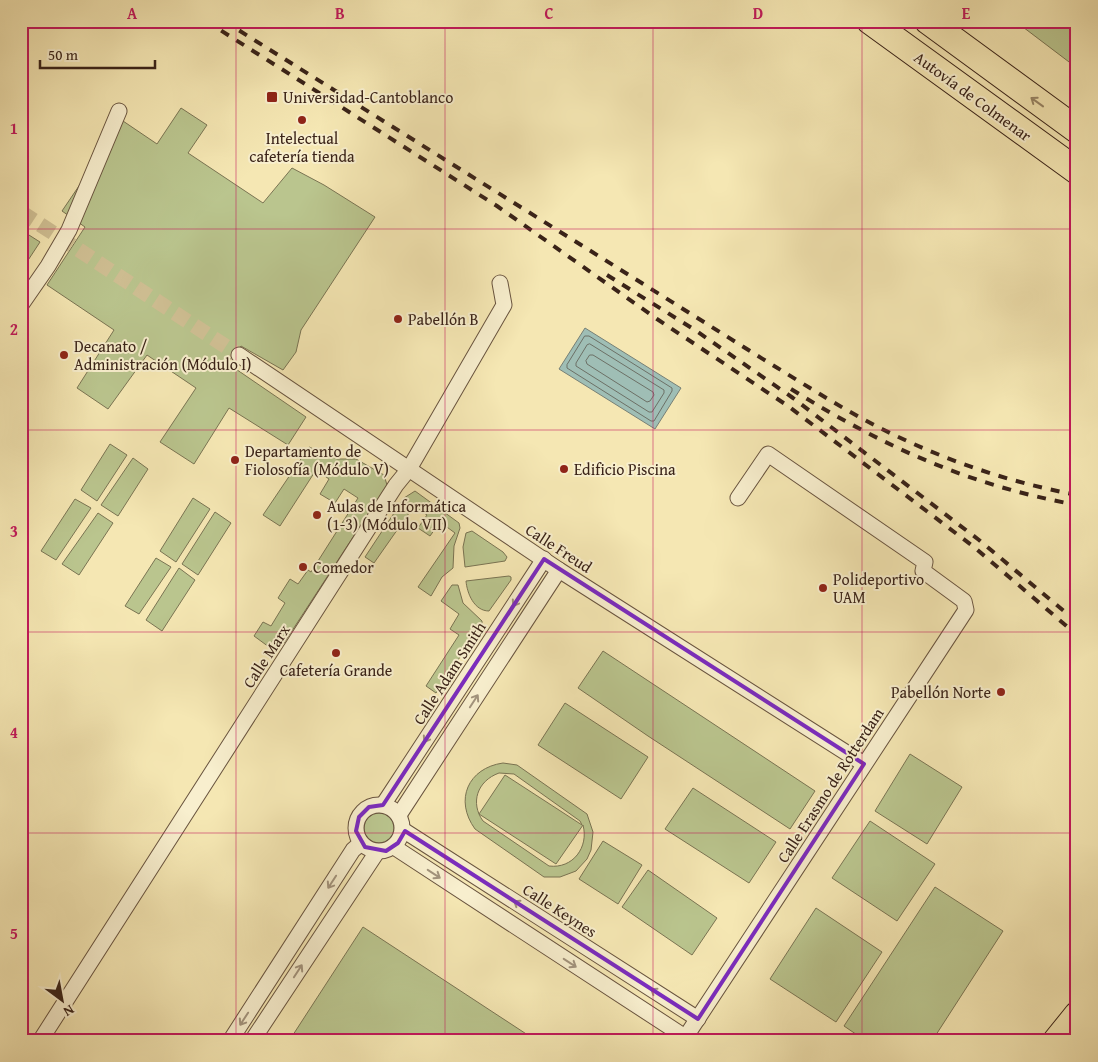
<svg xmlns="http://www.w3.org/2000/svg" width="1098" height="1062" font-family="'Gentium Book Plus',serif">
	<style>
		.green { fill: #bac58e; stroke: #7a7453; fill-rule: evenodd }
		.water { fill: #9fbeb5; stroke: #778076 }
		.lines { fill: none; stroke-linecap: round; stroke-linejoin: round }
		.shore { stroke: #6c7066; stroke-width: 1 }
		.street-tunnel { stroke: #d0c094; stroke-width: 15; stroke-dasharray: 15 8; stroke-linecap: butt }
		.street-casing { stroke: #69543f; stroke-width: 17 }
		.highway-casing { stroke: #3a2318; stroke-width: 28 }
		.street { stroke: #f8efce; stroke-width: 15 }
		.highway { stroke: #f5e7b3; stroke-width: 26 }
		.rail { stroke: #3a2318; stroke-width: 4; stroke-dasharray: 9 9; stroke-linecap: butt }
		.oneway { stroke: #988566 }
		.oneway2 { stroke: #a2937c }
		.marked { fill: none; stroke: #7b2cbf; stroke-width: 4; stroke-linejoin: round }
		.grid { fill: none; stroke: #c2185b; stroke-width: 1; stroke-opacity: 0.55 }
		.poi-dot { fill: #8f2418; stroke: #f8efce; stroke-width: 2 }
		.labels { text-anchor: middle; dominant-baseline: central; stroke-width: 4; stroke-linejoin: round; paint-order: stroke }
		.street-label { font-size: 16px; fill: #3a2318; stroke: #f8efce }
		.poi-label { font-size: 16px; fill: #3a2318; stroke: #f8efce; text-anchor: start }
		.neatline { fill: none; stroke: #c2185b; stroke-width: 2 }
		.grid-label { font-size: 16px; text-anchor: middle; font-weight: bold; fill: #c2185b }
	</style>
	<rect width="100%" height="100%" fill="#f5e7b3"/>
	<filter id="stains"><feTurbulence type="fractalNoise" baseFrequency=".004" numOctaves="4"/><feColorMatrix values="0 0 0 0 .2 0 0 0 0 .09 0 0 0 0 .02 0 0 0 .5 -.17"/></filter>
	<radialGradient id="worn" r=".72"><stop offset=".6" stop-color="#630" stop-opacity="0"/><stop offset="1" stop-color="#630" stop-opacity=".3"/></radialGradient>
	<!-- green -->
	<g class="green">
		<path d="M1015 21H1077V68Z"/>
		<path d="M181 108 207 125 188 153 263 203 292 168 324 185 375 217 301 330 296 352 283 370 241 346 227 363 306 417 288 445 229 408 194 464 160 442 196 388 147 355 108 409 77 388 114 330 47 285 85 227 62 211 123 121 157 144Z"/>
		<path d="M21 230 40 242 21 271Z"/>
		<path d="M110 444 127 455 97 501 81 490Z"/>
		<path d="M309 447 337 459H356L384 475 387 485 284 643 275 637 269 647 254 636 263 622 271 626 285 603 278 598 290 579 298 584 308 570 311 572 358 498 344 489 335 503 320 494 329 479 316 470 280 526 263 515Z"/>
		<path d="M133 458 148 469 118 516 101 505Z"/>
		<path d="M415 491 459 523 460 528 454 546 453 568 442 577 431 596 418 587 455 533 440 522 430 536 418 528 427 515 414 506 374 563 365 557 404 498Z"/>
		<path d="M193 498 210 509 176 562 160 551Z"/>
		<path d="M75 499 91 508 56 560 41 551Z"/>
		<path d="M215 512 231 523 198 575 182 564Z"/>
		<path d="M98 513 113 523 79 575 62 564Z"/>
		<path d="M472 531 503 552 507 557 505 561 465 567 463 547 466 533Z"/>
		<path d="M156 558 171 567 139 614 125 606Z"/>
		<path d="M179 568 195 580 162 631 146 620Z"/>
		<path d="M509 576 511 577V580L489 611C474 611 467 593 466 581Z"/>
		<path d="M452 585H458L463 603 482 621V624L436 693 426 686 459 635 450 629 459 614 441 601Z"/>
		<path d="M603 651 815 791 790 829 648 736 578 688Z"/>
		<path d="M565 703 648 757 621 799 538 745Z"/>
		<path d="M910 754 962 787 927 844 875 811Z"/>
		<path d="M503 763 517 765 587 814 593 832 591 850 587 859 576 871 560 877H544L475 829C454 800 468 768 503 763ZM499 773 514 774 580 821 582 825 505 775 479 814 556 864 583 825C589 847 573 869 549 866L483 821C470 803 477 781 499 773Z"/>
		<path d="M693 788 776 842 749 883 665 829Z"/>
		<circle cx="379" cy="828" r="15"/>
		<path d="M870 821 935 864 897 921 832 878Z"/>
		<path d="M603 841 642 865 618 904 579 879Z"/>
		<path d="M648 870 717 918 692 955 622 907Z"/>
		<path d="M935 887 1003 931 932 1041H866L844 1026Z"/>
		<path d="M816 908 882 952 836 1022 770 979Z"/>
		<path d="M363 927 537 1041H289Z"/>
	</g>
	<!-- water -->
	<path class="water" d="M585 328 681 388 655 429 559 369Z"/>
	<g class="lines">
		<!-- shore -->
		<g class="shore">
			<path d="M585 336H589L672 388V391L654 421H651L567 368V365Z"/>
			<path d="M590 344 664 390V393L652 412H649L576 366V363L587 345Z"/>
			<path d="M590 355H593L653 392 654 395 650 401 647 402 587 364 586 361Z"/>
		</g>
		<!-- street-tunnel -->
		<path class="street-tunnel" d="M21 212 239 355"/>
		<defs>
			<g id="street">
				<path d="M21 305 48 266 69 230 119 111"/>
				<path d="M239 355 559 570 864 764"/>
				<circle cx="379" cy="828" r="23"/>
				<path d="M383 805 544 559"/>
				<path d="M399 815 559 570"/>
				<path d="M403 830 698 1019"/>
				<path d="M394 847 685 1037"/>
				<path d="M40 1041 396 485 409 469 504 305 500 283"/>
				<path d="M230 1041 353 850 361 843"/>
				<path d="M252 1041 377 852"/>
				<path d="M683 1041 966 610 964 601 923 571 925 562 768 454 738 498"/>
			</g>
			<g id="highway">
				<path d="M870 21 1077 171"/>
				<path d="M928 21 1077 130"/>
				<path d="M1056 1041 1077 1015"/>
			</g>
		</defs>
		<!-- street casing -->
		<use href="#street" class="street-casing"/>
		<!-- highway casing -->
		<use href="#highway" class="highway-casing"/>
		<!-- street -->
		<use href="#street" class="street"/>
		<!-- highway -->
		<use href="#highway" class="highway"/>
		<!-- rail -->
		<g class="rail">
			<path d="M206 21 497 206 657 319 788 406 974 547 1077 635"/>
			<path d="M224 21 766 361C804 384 842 409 882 429 944 460 1008 482 1077 495"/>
			<path d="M607 275 695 330 793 398 979 540 1077 622"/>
			<path d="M791 389C884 447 968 485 1077 505"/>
		</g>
	</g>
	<!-- one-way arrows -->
	<defs><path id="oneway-shaft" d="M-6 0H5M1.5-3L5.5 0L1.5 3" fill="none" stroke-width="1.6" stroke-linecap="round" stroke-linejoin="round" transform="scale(1.25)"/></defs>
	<use class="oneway" href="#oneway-shaft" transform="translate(1037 102) rotate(-144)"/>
	<g class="oneway2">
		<use href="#oneway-shaft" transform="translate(517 600) rotate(123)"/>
		<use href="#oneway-shaft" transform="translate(474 701) rotate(-57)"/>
		<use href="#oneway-shaft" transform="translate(428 736) rotate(123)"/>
		<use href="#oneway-shaft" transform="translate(434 874) rotate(33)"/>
		<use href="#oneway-shaft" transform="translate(332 882) rotate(123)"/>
		<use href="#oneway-shaft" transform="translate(520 905) rotate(-147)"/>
		<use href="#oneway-shaft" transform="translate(570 963) rotate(33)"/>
		<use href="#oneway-shaft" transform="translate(298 971) rotate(-57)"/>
		<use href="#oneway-shaft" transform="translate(657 993) rotate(-147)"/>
		<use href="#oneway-shaft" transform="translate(244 1019) rotate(123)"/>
	</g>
	<!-- marked area -->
	<path class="marked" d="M544 559 864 764 698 1019 405 831 398 843 386 851 365 847 356 831 359 817 369 807 383 805Z"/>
	<!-- grid -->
	<path class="grid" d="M236 21V1041M445 21V1041M653 21V1041M862 21V1041M21 229H1077M21 430H1077M21 632H1077M21 833H1077"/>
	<!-- markers -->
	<g class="poi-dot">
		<rect x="266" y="91" width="12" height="12" rx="2.5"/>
		<circle cx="302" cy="120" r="5"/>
		<circle cx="398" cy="319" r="5"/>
		<circle cx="64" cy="355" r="5"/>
		<circle cx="235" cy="460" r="5"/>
		<circle cx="564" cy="469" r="5"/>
		<circle cx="317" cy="515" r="5"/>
		<circle cx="303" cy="567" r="5"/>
		<circle cx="823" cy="588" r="5"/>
		<circle cx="336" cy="653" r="5"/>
		<circle cx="1001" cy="692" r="5"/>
	</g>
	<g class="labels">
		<!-- street labels -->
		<g class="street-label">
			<text transform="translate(973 96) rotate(36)">Autovía de Colmenar</text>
			<text transform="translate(559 548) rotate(33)">Calle Freud</text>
			<text transform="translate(266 656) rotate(-57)">Calle Marx</text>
			<text transform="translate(449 673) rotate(-57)">Calle Adam Smith</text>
			<text transform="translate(830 785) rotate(-57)">Calle Erasmo de Rotterdam</text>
			<text transform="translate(560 910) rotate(33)">Calle Keynes</text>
		</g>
		<!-- poi labels -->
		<g class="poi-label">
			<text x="283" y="97">Universidad-Cantoblanco</text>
			<text x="302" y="138" text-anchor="middle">Intelectual<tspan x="302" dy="18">cafetería tienda</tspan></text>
			<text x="408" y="319">Pabellón B</text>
			<text x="74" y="346">Decanato /<tspan x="74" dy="18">Administración (Módulo I)</tspan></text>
			<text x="245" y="451">Departamento de<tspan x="245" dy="18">Fiolosofía (Módulo V)</tspan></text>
			<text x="574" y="469">Edificio Piscina</text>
			<text x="327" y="506">Aulas de Informática<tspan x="327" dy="18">(1-3) (Módulo VII)</tspan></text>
			<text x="313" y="567">Comedor</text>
			<text x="833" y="579">Polideportivo<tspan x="833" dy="18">UAM</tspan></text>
			<text x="336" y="670" text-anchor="middle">Cafetería Grande</text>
			<text x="991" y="692" text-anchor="end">Pabellón Norte</text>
		</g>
	</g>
	<!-- margin -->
	<rect width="1098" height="1062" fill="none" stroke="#f5e7b3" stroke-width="55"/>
	<!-- north arrow -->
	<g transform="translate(62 1000) rotate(148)" stroke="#f8efce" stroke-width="4" paint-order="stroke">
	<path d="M0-4L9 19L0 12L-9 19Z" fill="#3a2318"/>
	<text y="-8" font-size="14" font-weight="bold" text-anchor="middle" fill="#3a2318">N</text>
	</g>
	<!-- scale -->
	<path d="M40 60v8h115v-8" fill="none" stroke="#3a2318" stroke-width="2.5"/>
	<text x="48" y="60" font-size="15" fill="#3a2318" stroke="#f8efce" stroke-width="4" paint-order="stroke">50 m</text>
	<rect x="28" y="28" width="1042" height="1006" class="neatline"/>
	<g class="grid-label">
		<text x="132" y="19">A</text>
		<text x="340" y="19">B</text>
		<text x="549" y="19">C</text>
		<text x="758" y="19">D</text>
		<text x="966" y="19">E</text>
		<text x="14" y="134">1</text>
		<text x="14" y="335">2</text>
		<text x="14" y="537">3</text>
		<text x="14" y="738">4</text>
		<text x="14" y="939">5</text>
	</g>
	<rect width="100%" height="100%" filter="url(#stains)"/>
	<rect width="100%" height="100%" fill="url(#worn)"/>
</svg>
